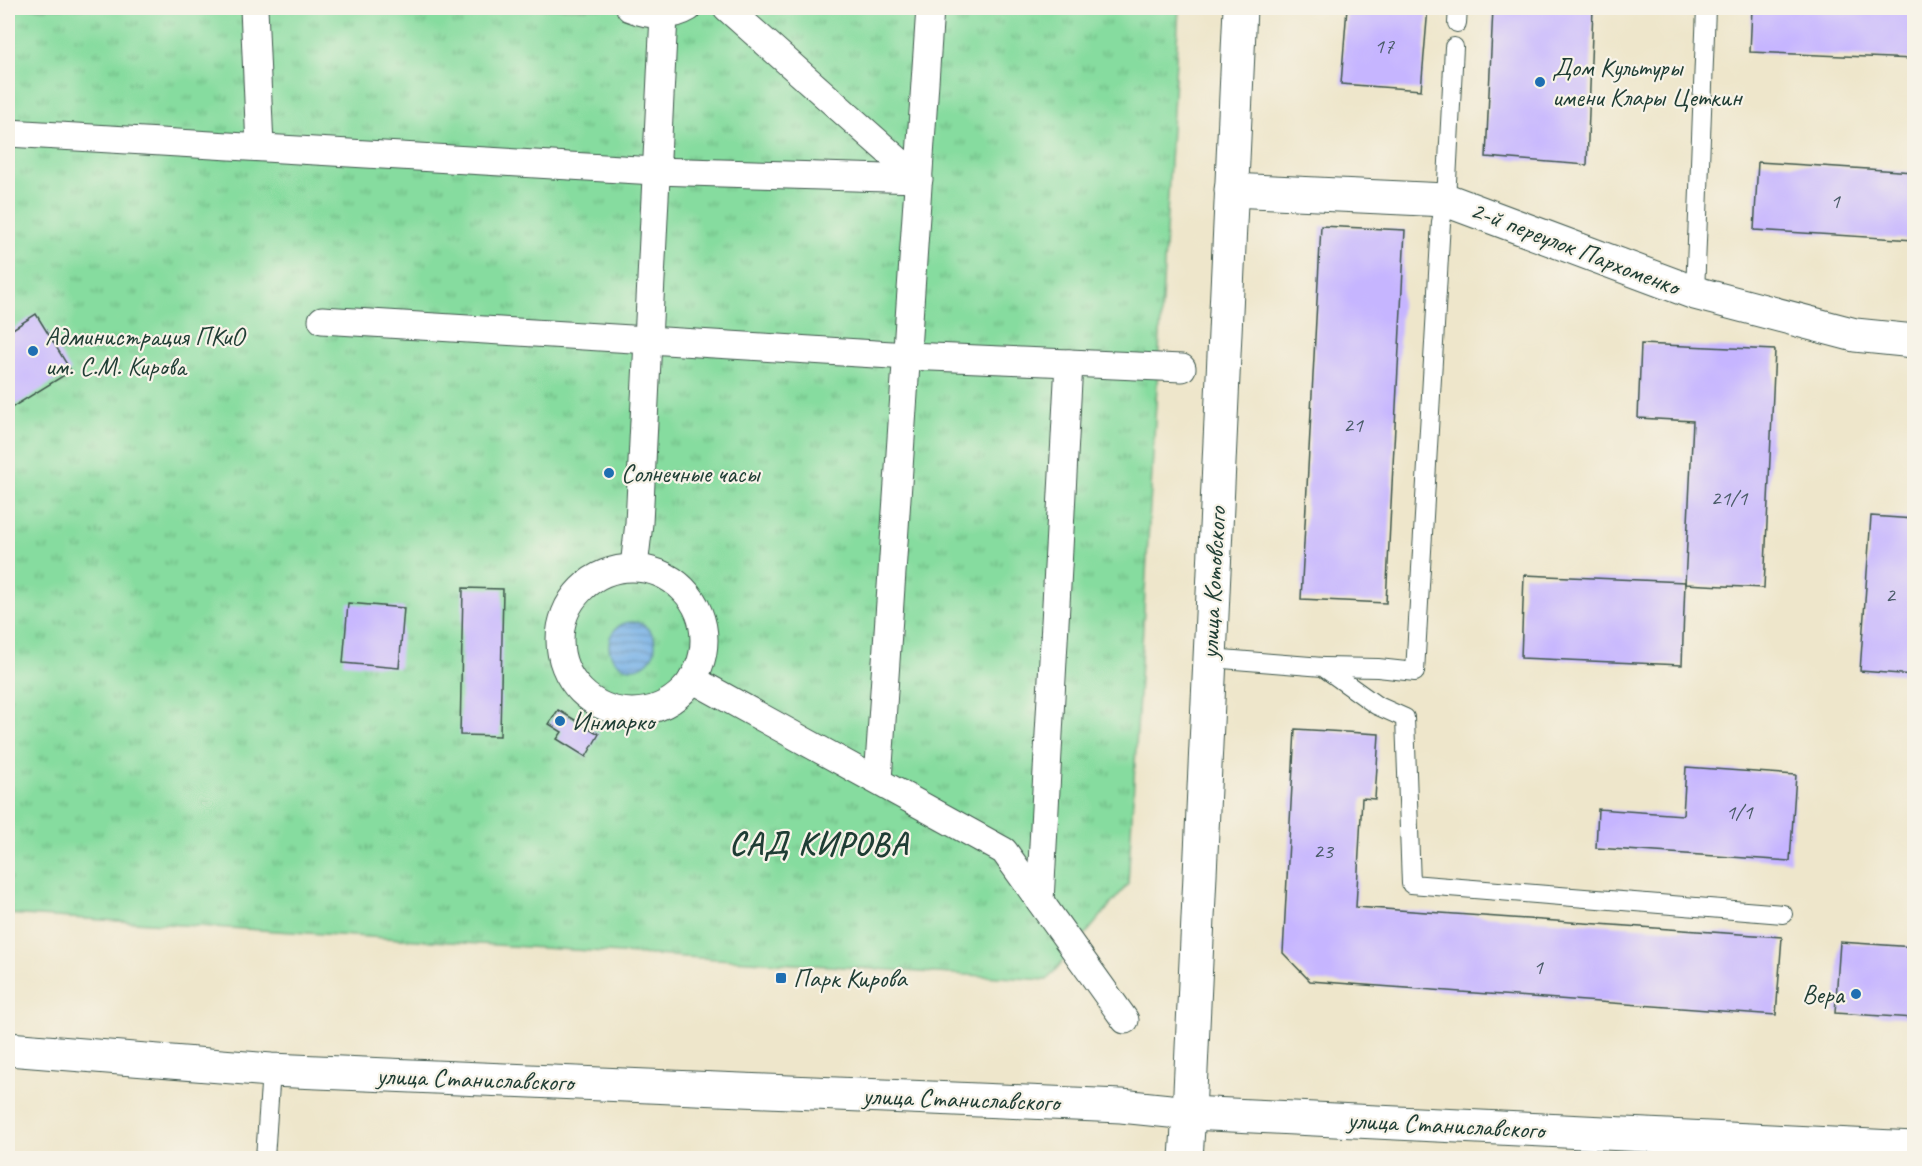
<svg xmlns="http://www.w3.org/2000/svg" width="1922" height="1166" font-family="Caveat,sans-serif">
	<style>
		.park { fill: url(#park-tufts); stroke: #528c6a; stroke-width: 1.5 }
		.water { fill: url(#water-rules); stroke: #4a778e; stroke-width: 1.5 }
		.building { fill: #c6b5ff }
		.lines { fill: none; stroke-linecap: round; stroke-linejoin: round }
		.service-casing { stroke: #3e564b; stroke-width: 20 }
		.pedestrian-casing { stroke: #3e564b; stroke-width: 29 }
		.minor-casing { stroke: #3e564b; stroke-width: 35 }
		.tertiary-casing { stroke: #3e564b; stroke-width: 35 }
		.secondary-casing { stroke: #3e564b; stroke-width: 35 }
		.primary-casing { stroke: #3e564b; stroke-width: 35 }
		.service { stroke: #fff; stroke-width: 18 }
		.pedestrian { stroke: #fff; stroke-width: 27 }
		.minor { stroke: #fff; stroke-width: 33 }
		.tertiary { stroke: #fff; stroke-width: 33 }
		.secondary { stroke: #fff; stroke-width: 33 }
		.primary { stroke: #fff; stroke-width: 33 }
		.poi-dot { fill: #1f6fb2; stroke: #f7f3e8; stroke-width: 2 }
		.labels { text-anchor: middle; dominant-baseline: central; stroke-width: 4.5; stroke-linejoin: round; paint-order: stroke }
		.number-label { font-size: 22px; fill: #495b67 }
		.poi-label { font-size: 26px; fill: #1f3d34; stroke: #f7f3e8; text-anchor: start }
		.street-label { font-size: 26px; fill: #1f3d34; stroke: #f7f3e8 }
		.district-label { font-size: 32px; font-weight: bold; letter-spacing: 1.5px; fill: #1f3d34; stroke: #f7f3e8 }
	</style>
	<defs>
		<pattern id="park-tufts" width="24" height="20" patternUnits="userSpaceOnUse" patternTransform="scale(1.5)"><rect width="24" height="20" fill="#86dc9f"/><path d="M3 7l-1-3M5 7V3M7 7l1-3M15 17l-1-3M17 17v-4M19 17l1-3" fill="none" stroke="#6db482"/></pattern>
		<pattern id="water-rules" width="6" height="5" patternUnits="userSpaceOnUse" patternTransform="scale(1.5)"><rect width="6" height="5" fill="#76b1e7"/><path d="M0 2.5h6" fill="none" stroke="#6091bc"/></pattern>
	</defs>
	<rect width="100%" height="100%" fill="#f7f3e8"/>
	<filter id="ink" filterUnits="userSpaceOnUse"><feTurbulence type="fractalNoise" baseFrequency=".0167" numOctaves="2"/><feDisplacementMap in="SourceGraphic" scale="12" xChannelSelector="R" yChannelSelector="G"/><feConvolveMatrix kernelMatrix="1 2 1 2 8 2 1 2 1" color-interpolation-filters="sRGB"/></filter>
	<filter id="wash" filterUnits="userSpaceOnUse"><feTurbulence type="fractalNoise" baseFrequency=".008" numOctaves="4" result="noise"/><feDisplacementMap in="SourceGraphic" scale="24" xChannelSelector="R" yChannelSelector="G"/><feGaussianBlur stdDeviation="1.35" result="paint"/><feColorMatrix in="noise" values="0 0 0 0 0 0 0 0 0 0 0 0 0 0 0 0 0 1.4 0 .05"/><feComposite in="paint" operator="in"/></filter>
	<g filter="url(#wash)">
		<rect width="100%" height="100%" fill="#eee6cb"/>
		<!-- park -->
		<path class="park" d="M8 8H1179L1128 884 1047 980 8 914Z"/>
		<!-- water -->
		<circle class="water" cx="632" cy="645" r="23"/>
		<g id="blocks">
			<!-- building -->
			<g class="building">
				<path d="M1347 8H1428L1421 90 1341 84Z"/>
				<path d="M1493 8H1593L1587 165 1486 157Z"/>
				<path d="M1752 8H1914V59L1750 52Z"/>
				<path d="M1758 162 1914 172V240L1754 230Z"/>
				<path d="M1321 226 1405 230 1386 603 1301 599Z"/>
				<path d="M36 314 71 371 8 410V332Z"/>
				<path d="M1641 344 1775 350 1764 588 1685 584 1693 421 1638 418Z"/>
				<path d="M1871 516 1914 519V675L1860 671Z"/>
				<path d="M1524 575 1685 582 1682 665 1521 658Z"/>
				<path d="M463 588 503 589 500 736 460 735Z"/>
				<path d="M348 603 404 608 399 668 343 663Z"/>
				<path d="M558 710 599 734 586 757 557 739 562 732 549 724Z"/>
				<path d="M1295 729 1379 734 1375 799 1362 798 1356 907 1782 937 1776 1015 1310 981 1283 953Z"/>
				<path d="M1686 767 1796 775 1790 861 1596 848 1598 809 1683 815Z"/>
				<path d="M1840 942 1914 947V1018L1835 1013Z"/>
			</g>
		</g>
	</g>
	<g filter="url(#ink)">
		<use href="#blocks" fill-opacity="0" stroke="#3e564b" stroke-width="1.5"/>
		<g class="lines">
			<defs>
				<g id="service">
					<path d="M1457 23 1458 8"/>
					<path d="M1695 293 1706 8"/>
					<path d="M1210 658 1323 667 1376 705 1405 718 1411 884 1783 914"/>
					<path d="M1323 667 1378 668 1415 672 1441 222 1446 200 1454 47"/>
					<path d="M265 1158 271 1070"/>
				</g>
				<g id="pedestrian">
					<path d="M254 8 260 147"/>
					<path d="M630 8C648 15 670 19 688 8"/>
					<path d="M8 133 655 171 919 179 727 8"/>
					<path d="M322 320 908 356 1069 363 1040 901"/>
					<path d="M1069 363 1182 368"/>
					<path d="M634 567 639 523 664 15"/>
					<circle cx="632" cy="640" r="72"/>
					<path d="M692 679 1004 851 1125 1020"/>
					<path d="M878 780 930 8"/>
				</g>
				<path id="minor" d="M1231 190 1446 200 1695 293 1855 335 1914 341"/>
				<path id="tertiary" d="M1186 1158 1189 1113"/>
				<path id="secondary" d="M1189 1113 1240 8"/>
				<path id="primary" d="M8 1049 271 1070 1121 1106 1189 1113 1914 1148"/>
			</defs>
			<!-- service casing -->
			<use href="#service" class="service-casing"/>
			<!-- pedestrian casing -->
			<use href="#pedestrian" class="pedestrian-casing"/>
			<!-- minor casing -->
			<use href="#minor" class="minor-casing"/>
			<!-- tertiary casing -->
			<use href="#tertiary" class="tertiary-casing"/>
			<!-- secondary casing -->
			<use href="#secondary" class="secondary-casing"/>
			<!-- primary casing -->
			<use href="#primary" class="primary-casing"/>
			<!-- service -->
			<use href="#service" class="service"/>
			<!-- pedestrian -->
			<use href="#pedestrian" class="pedestrian"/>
			<!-- minor -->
			<use href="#minor" class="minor"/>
			<!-- tertiary -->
			<use href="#tertiary" class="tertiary"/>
			<!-- secondary -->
			<use href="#secondary" class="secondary"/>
			<!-- primary -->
			<use href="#primary" class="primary"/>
		</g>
	</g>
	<!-- markers -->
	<g class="poi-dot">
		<circle cx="1540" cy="82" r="6"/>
		<circle cx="33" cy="351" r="6"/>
		<circle cx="609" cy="473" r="6"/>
		<circle cx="560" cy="721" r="6"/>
		<rect x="775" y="972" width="12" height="12" rx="3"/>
		<circle cx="1856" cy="994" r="6"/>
	</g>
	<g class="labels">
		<!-- number labels -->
		<g class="number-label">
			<text x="1384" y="46">17</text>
			<text x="1835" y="201">1</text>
			<text x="1353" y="425">21</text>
			<text x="1729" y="498">21/1</text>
			<text x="1890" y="595">2</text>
			<text x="1739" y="812">1/1</text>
			<text x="1323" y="851">23</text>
			<text x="1538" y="967">1</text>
		</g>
		<!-- poi labels -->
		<g class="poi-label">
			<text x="1552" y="67">Дом Культуры<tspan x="1552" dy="30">имени Клары Цеткин</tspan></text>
			<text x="45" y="336">Администрация ПКиО<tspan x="45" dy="30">им. С.М. Кирова</tspan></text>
			<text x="621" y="473">Солнечные часы</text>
			<text x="572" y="721">Инмарко</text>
			<text x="793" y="978">Парк Кирова</text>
			<text x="1844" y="994" text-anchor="end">Вера</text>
		</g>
		<!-- street labels -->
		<g class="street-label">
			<text transform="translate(1575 248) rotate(21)">2-й переулок Пархоменко</text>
			<text transform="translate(1213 583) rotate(-87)">улица Котовского</text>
			<text transform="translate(475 1079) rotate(2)">улица Станиславского</text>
			<text transform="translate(961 1099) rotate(2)">улица Станиславского</text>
			<text transform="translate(1446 1125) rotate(3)">улица Станиславского</text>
		</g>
		<!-- district labels -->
		<g class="district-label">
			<text x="819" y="843">САД КИРОВА</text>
		</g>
	</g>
	<!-- margin -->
	<rect width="1922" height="1166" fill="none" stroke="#f7f3e8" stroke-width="30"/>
</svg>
